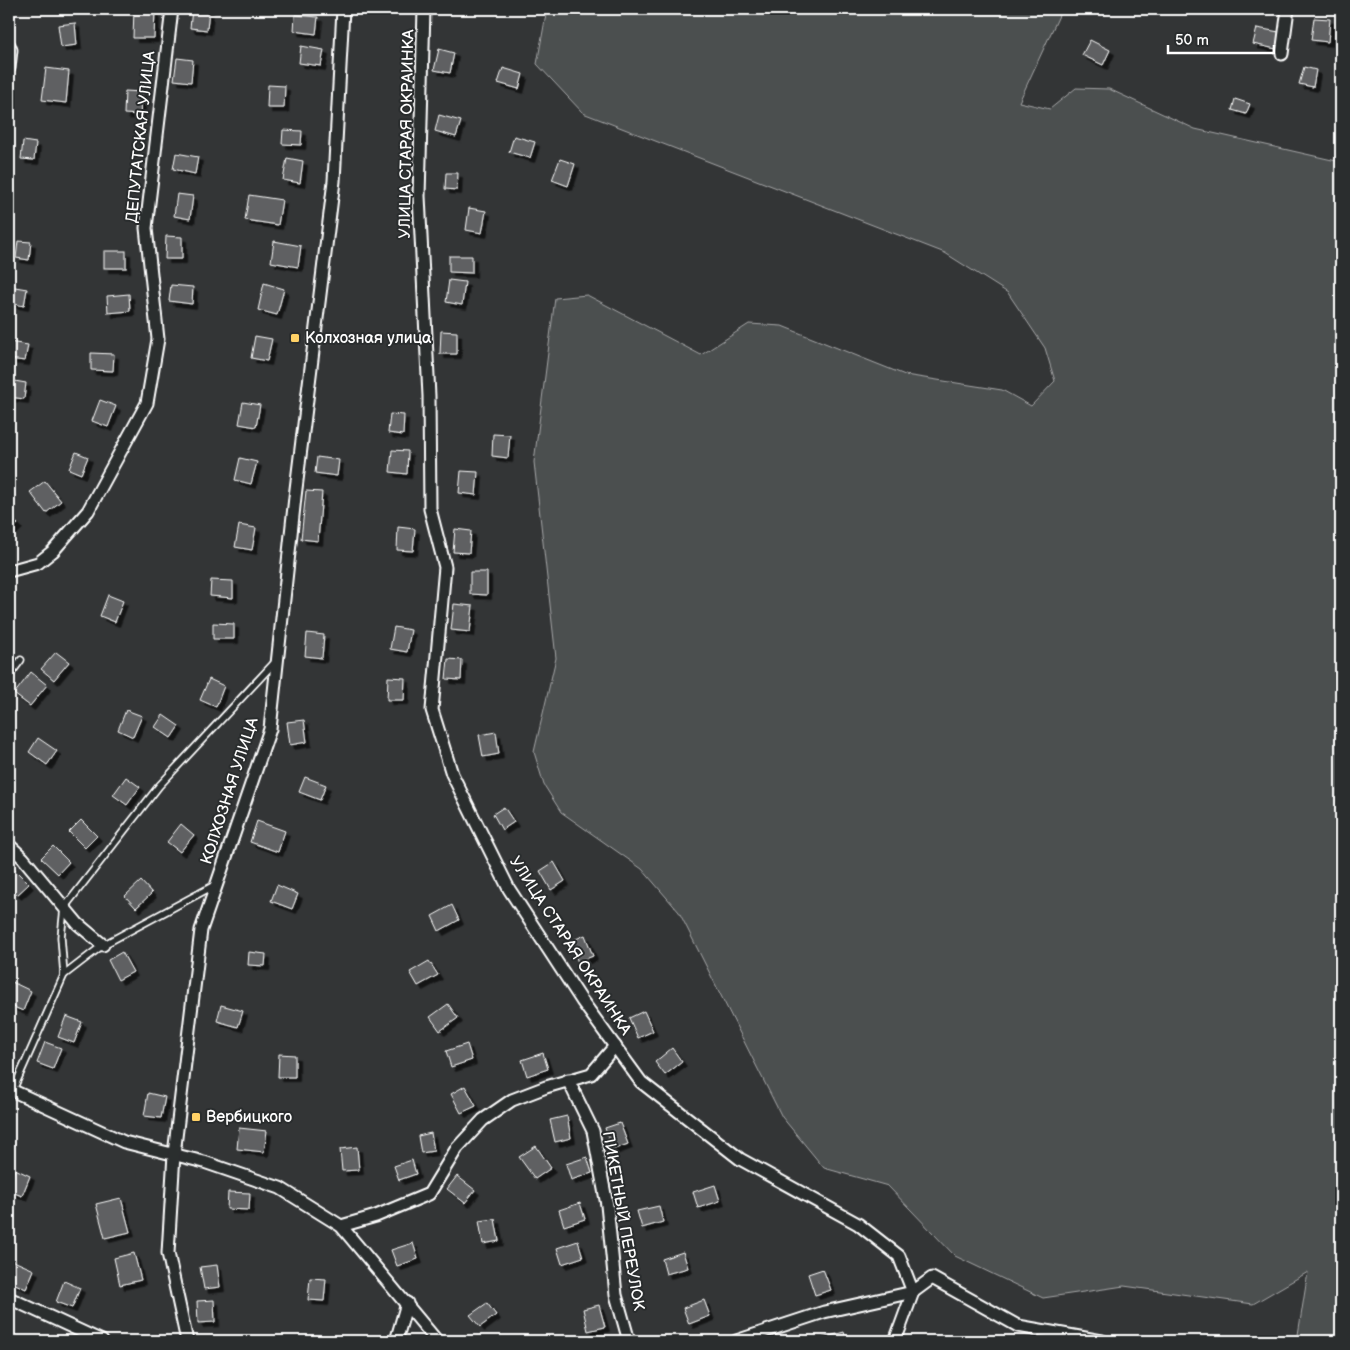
<svg xmlns="http://www.w3.org/2000/svg" width="1350" height="1350" font-family="'Balsamiq Sans',sans-serif">
	<style>
		.green { fill: #4c4f50; stroke: #a6a7a8 }
		.building { fill: #5f6162; stroke: #fff; filter: url(#shadow) }
		.lines { fill: none; stroke-linecap: round; stroke-linejoin: round }
		.service-casing { stroke: #fff; stroke-width: 9 }
		.minor-casing { stroke: #fff; stroke-width: 15 }
		.service { stroke: #2a2d2e; stroke-width: 5.5 }
		.minor { stroke: #2a2d2e; stroke-width: 11 }
		.poi-dot { fill: #ffd166; stroke: #2a2d2e; stroke-width: 2 }
		.labels { text-anchor: middle; dominant-baseline: central; stroke-width: 4; stroke-linejoin: round; paint-order: stroke }
		.street-label { font-size: 16px; fill: #fff; stroke: #2a2d2e }
		.poi-label { font-size: 16px; fill: #fff; stroke: #2a2d2e; text-anchor: start }
	</style>
	<defs>
		<filter id="shadow"><feDropShadow dx="4.5" dy="4.5" stdDeviation="0" flood-color="#0009"/></filter>
	</defs>
	<rect width="100%" height="100%" fill="#333536"/>
	<filter id="ink" filterUnits="userSpaceOnUse"><feTurbulence type="fractalNoise" baseFrequency=".02" numOctaves="2"/><feDisplacementMap in="SourceGraphic" scale="10" xChannelSelector="R" yChannelSelector="G"/><feConvolveMatrix kernelMatrix="1 2 1 2 8 2 1 2 1" color-interpolation-filters="sRGB"/></filter>
	<g filter="url(#ink)">
		<!-- green -->
		<path class="green" d="M547 9H1062L1019 102 1050 109 1076 88 1109 89 1195 129 1341 162V1341H1297L1308 1272 1253 1304 1124 1286 1043 1298 955 1256 888 1186 824 1168 782 1117 679 912 642 869 561 812 544 785 534 752 556 658 534 462 555 298 587 295 701 355 749 324 782 326 905 375 1002 390 1031 406 1055 381 1045 348 1008 293 945 253 583 113 537 64Z"/>
		<!-- building -->
		<g class="building">
			<path d="M134 9H155L154 38H133Z"/>
			<path d="M192 9H209L207 30 190 28Z"/>
			<path d="M295 15 318 17 316 34 294 31Z"/>
			<path d="M1314 18 1330 19 1328 42 1311 40Z"/>
			<path d="M75 23 77 45 61 47 58 25Z"/>
			<path d="M1257 28 1279 32 1276 49 1253 44Z"/>
			<path d="M1090 40 1110 50 1103 65 1082 55Z"/>
			<path d="M301 46 324 50 321 66 299 63Z"/>
			<path d="M439 49 454 53 450 73 434 70Z"/>
			<path d="M177 58 193 60 191 82 174 80Z"/>
			<path d="M1304 67 1316 70 1313 87 1299 84Z"/>
			<path d="M46 68 69 71 66 103 42 100Z"/>
			<path d="M503 68 523 74 519 89 498 83Z"/>
			<path d="M268 85 285 86 284 108H267Z"/>
			<path d="M125 91 142 92 140 115 124 114Z"/>
			<path d="M1235 99 1250 104 1246 114 1232 110Z"/>
			<path d="M439 115 461 121 456 137 435 131Z"/>
			<path d="M283 130 302 131 301 145 282 144Z"/>
			<path d="M514 136 535 142 530 158 509 152Z"/>
			<path d="M23 141 36 143 34 160 21 159Z"/>
			<path d="M176 153 198 157 195 174 173 169Z"/>
			<path d="M287 158 303 161 300 183 283 180Z"/>
			<path d="M560 159 575 164 568 186 552 180Z"/>
			<path d="M446 173H458L457 190 445 189Z"/>
			<path d="M177 194 193 196 190 219 174 216Z"/>
			<path d="M249 195 282 200 278 225 245 220Z"/>
			<path d="M469 208 486 211 482 233 466 230Z"/>
			<path d="M166 236 182 237V259H165Z"/>
			<path d="M18 241 31 242 29 260 16 258Z"/>
			<path d="M274 241 301 246 298 267 271 262Z"/>
			<rect x="104" y="251" width="22" height="17"/>
			<path d="M449 256H472V273L449 272Z"/>
			<path d="M449 280 465 282 462 305 446 302Z"/>
			<path d="M264 283 284 289 277 315 258 310Z"/>
			<path d="M171 285 193 287 192 304 169 301Z"/>
			<path d="M9 286 27 289 24 306 9 303Z"/>
			<path d="M129 294 130 311 108 313 107 296Z"/>
			<path d="M441 331 457 332V354H440Z"/>
			<path d="M255 336 272 339 267 361 251 358Z"/>
			<path d="M9 342 28 345 25 361 9 359Z"/>
			<path d="M91 353 114 354 113 371 91 370Z"/>
			<path d="M9 380 26 383 24 399 9 397Z"/>
			<path d="M100 400 116 406 108 427 92 421Z"/>
			<path d="M243 402 260 405 256 427 239 424Z"/>
			<path d="M390 414 404 415 403 435 388 433Z"/>
			<path d="M493 434 510 435 508 458 492 456Z"/>
			<path d="M392 450 408 451 407 474 390 472Z"/>
			<path d="M76 452 88 457 81 474 69 469Z"/>
			<path d="M317 457 339 460 337 476 315 473Z"/>
			<path d="M240 458 257 462 251 484 235 480Z"/>
			<path d="M461 471 478 472 476 495 459 493Z"/>
			<path d="M45 481 61 501 46 513 30 492Z"/>
			<path d="M306 491 322 492 318 541 301 539Z"/>
			<path d="M9 515 18 524 9 533Z"/>
			<path d="M239 525 256 528 252 550 235 547Z"/>
			<path d="M398 527 415 529 413 551 397 550Z"/>
			<path d="M455 529 471 531 469 553 453 552Z"/>
			<path d="M470 572H487V595L470 594Z"/>
			<path d="M211 580 233 581V598L210 596Z"/>
			<path d="M108 595 123 601 115 622 100 616Z"/>
			<path d="M454 604 473 606 470 632 451 630Z"/>
			<path d="M213 623 234 624V639H213Z"/>
			<path d="M394 627 411 630 407 652 390 649Z"/>
			<path d="M307 633 324 635 322 658 305 656Z"/>
			<path d="M56 652 69 662 54 680 41 669Z"/>
			<path d="M448 659 462 660 461 680 446 679Z"/>
			<path d="M31 672 47 685 30 706 14 694Z"/>
			<path d="M388 677 405 678 404 700H387Z"/>
			<path d="M209 679 224 686 216 707 200 700Z"/>
			<path d="M126 710 142 716 133 737 118 730Z"/>
			<path d="M163 715 179 726 171 738 155 727Z"/>
			<path d="M304 720 307 742 290 745 287 722Z"/>
			<path d="M496 732 499 754 483 757 479 735Z"/>
			<path d="M38 738 57 751 47 765 29 752Z"/>
			<path d="M126 777 140 787 127 805 113 795Z"/>
			<path d="M305 777 326 785 320 800 299 792Z"/>
			<path d="M504 807 514 822 502 830 493 814Z"/>
			<path d="M81 820 97 836 85 848 69 832Z"/>
			<path d="M257 821 285 831 278 852 250 842Z"/>
			<path d="M181 824 194 835 180 852 167 842Z"/>
			<path d="M53 846 69 862 58 874 41 858Z"/>
			<path d="M554 862 565 881 551 890 540 871Z"/>
			<path d="M13 868 29 884 17 895 9 887V872Z"/>
			<path d="M141 881 152 893 136 908 125 896Z"/>
			<path d="M277 885 298 894 292 909 271 901Z"/>
			<path d="M452 905 459 920 439 931 432 916Z"/>
			<path d="M585 935 593 956 578 962 569 942Z"/>
			<path d="M122 952 133 972 118 980 108 960Z"/>
			<path d="M249 952 266 954 265 966 248 965Z"/>
			<path d="M429 961 438 975 418 986 410 972Z"/>
			<path d="M12 982 31 991 23 1011 9 1005V989Z"/>
			<path d="M448 1004 458 1018 440 1031 430 1017Z"/>
			<path d="M221 1005 243 1011 238 1027 217 1021Z"/>
			<path d="M644 1011 653 1031 638 1038 629 1018Z"/>
			<path d="M66 1016 82 1022 74 1043 58 1037Z"/>
			<path d="M45 1042 61 1048 53 1069 37 1063Z"/>
			<path d="M467 1044 472 1060 451 1067 446 1051Z"/>
			<path d="M672 1048 682 1062 665 1075 655 1062Z"/>
			<path d="M543 1053 548 1069 527 1076 522 1060Z"/>
			<path d="M279 1054 295 1055V1077H278Z"/>
			<path d="M465 1086 476 1106 461 1113 451 1094Z"/>
			<path d="M148 1093 165 1097 161 1118 144 1116Z"/>
			<path d="M567 1116 571 1138 555 1142 550 1120Z"/>
			<path d="M620 1123 628 1144 612 1150 605 1128Z"/>
			<path d="M239 1128 267 1131 264 1152 237 1149Z"/>
			<path d="M431 1133 434 1151 421 1153 418 1136Z"/>
			<path d="M536 1146 551 1168 535 1179 519 1157Z"/>
			<path d="M357 1147 359 1170 342 1171 340 1149Z"/>
			<path d="M587 1157 592 1173 571 1180 566 1164Z"/>
			<path d="M412 1160 416 1174 399 1180 394 1166Z"/>
			<path d="M15 1169 30 1176 22 1196 9 1191V1185Z"/>
			<path d="M457 1176 475 1190 465 1203 447 1189Z"/>
			<path d="M715 1185 720 1201 698 1208 693 1192Z"/>
			<path d="M228 1192 250 1193 249 1210 227 1209Z"/>
			<path d="M121 1198 130 1232 105 1238 96 1204Z"/>
			<path d="M580 1203 585 1219 564 1226 559 1210Z"/>
			<path d="M659 1206 663 1222 642 1228 637 1211Z"/>
			<path d="M495 1219 499 1241 483 1244 479 1221Z"/>
			<path d="M578 1241 583 1257 562 1264 557 1248Z"/>
			<path d="M413 1243 418 1259 397 1266 391 1250Z"/>
			<path d="M683 1252 688 1268 666 1274 662 1259Z"/>
			<path d="M134 1253 141 1280 120 1285 114 1258Z"/>
			<path d="M9 1259 34 1270 26 1289 9 1281Z"/>
			<path d="M217 1265 220 1287 204 1289 200 1267Z"/>
			<path d="M823 1269 831 1290 815 1295 808 1274Z"/>
			<path d="M310 1278 326 1279 324 1301 308 1300Z"/>
			<path d="M64 1281 80 1288 72 1308 56 1302Z"/>
			<path d="M214 1300 215 1322 198 1323 197 1301Z"/>
			<path d="M704 1300 710 1316 689 1324 683 1308Z"/>
			<path d="M487 1303 496 1315 480 1327 470 1315Z"/>
			<path d="M599 1305 605 1327 588 1331 583 1309Z"/>
			<path d="M844 1332 847 1341H824L823 1338Z"/>
		</g>
		<g class="lines">
			<defs>
				<g id="service">
					<path d="M9 676 21 660"/>
					<path d="M64 975 61 937 64 908 159 786 276 661"/>
					<path d="M13 1090 64 975 103 945 215 885"/>
				</g>
				<g id="minor">
					<path d="M424 9 419 196 429 396 430 509 445 567 432 710 452 774 509 889 582 1001 641 1082 740 1159 858 1224 899 1256 913 1292 932 1278 1018 1326 1102 1341"/>
					<path d="M9 45 11 50 9 68"/>
					<path d="M1282 54 1288 9"/>
					<path d="M9 571 38 563 53 551 88 511 147 403 158 339 146 228 172 9"/>
					<path d="M9 845 23 858 78 924 103 945"/>
					<path d="M568 1080 593 1131 607 1205 616 1295 629 1341"/>
					<path d="M9 1089 124 1142 204 1162 280 1188 341 1226 437 1341"/>
					<path d="M341 1226 376 1216 429 1194 457 1148 483 1120 512 1100 546 1087 591 1074 615 1046"/>
					<path d="M9 1298 102 1341"/>
					<path d="M187 1341 168 1253 174 1154 201 930 270 729 295 497 334 181 343 9"/>
					<path d="M396 1341 407 1303"/>
					<path d="M736 1341 824 1312 913 1292"/>
					<path d="M895 1341 913 1292"/>
				</g>
			</defs>
			<!-- service casing -->
			<use href="#service" class="service-casing"/>
			<!-- minor casing -->
			<use href="#minor" class="minor-casing"/>
			<!-- service -->
			<use href="#service" class="service"/>
			<!-- minor -->
			<use href="#minor" class="minor"/>
		</g>
	</g>
	<!-- markers -->
	<g class="poi-dot">
		<rect x="290" y="333" width="10" height="10" rx="2.5"/>
		<rect x="191" y="1112" width="10" height="10" rx="2.5"/>
	</g>
	<g class="labels">
		<!-- street labels -->
		<g class="street-label">
			<text transform="translate(407 134) rotate(-89)">УЛИЦА СТАРАЯ ОКРАИНКА</text>
			<text transform="translate(141 137) rotate(-84)">ДЕПУТАТСКАЯ УЛИЦА</text>
			<text transform="translate(230 791) rotate(-72)">КОЛХОЗНАЯ УЛИЦА</text>
			<text transform="translate(570 946) rotate(57)">УЛИЦА СТАРАЯ ОКРАИНКА</text>
			<text transform="translate(623 1221) rotate(80)">ПИКЕТНЫЙ ПЕРЕУЛОК</text>
		</g>
		<!-- poi labels -->
		<g class="poi-label">
			<text x="305" y="338">Колхозная улица</text>
			<text x="206" y="1117">Вербицкого</text>
		</g>
	</g>
	<!-- margin -->
	<rect width="1350" height="1350" fill="none" stroke="#2a2d2e" stroke-width="30"/>
	<rect x="15" y="15" width="1320" height="1320" fill="none" stroke="#fff" stroke-width="2" filter="url(#ink)"/>
	<!-- scale -->
	<path d="M1168 45v8h106v-8" fill="none" stroke="#ffffff" stroke-width="2.5"/>
	<text x="1175" y="45" font-size="15" fill="#ffffff" stroke="#2a2d2e" stroke-width="4" paint-order="stroke">50 m</text>
</svg>
